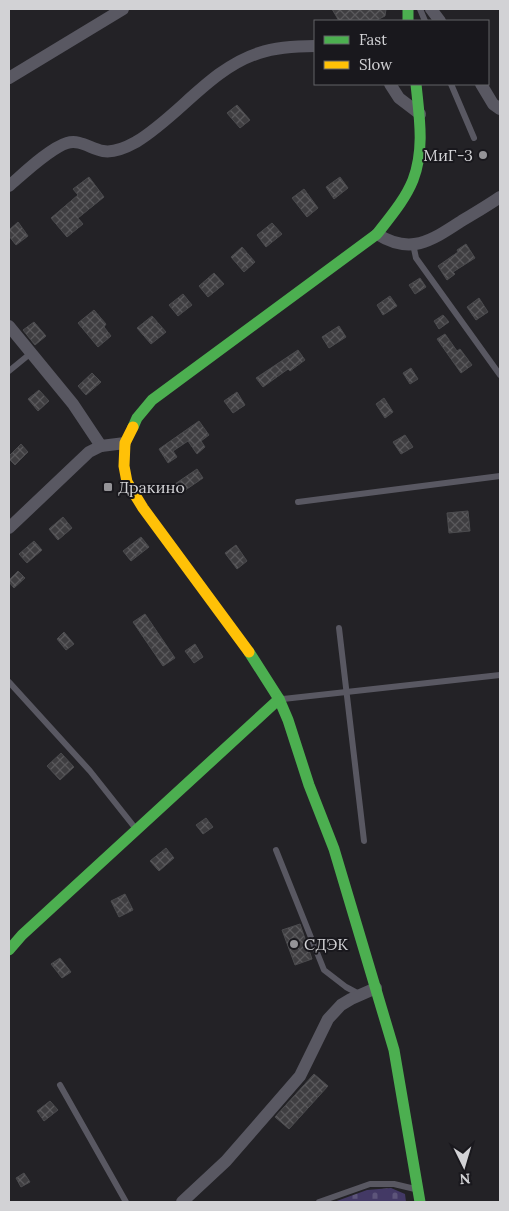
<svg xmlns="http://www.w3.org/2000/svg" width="509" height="1211" font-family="Lora,serif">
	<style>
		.cemetery { fill: url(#cemetery-stones) }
		.building { fill: url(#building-cross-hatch); stroke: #4b4b4e }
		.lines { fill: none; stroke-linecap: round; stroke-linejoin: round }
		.lane { stroke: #595862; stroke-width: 6 }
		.street { stroke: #595862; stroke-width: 12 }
		.fast { stroke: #4caf50; stroke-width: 11 }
		.slow { stroke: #ffc107; stroke-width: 11 }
		.poi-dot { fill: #959498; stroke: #19181d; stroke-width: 2 }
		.labels { text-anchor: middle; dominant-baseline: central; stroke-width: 4; stroke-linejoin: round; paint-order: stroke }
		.poi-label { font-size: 16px; fill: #d2d2d5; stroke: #19181d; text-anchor: start }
	</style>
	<defs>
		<pattern id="cemetery-stones" width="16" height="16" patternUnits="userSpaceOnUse" patternTransform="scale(1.25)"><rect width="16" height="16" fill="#433965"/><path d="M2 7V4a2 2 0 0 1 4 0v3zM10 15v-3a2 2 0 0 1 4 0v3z" fill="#5d557a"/></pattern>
		<pattern id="building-cross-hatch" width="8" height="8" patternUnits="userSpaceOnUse" patternTransform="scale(1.25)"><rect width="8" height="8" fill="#3f3e41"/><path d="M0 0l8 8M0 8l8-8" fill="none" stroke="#5a595c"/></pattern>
	</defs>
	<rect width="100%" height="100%" fill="#232226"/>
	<!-- cemetery -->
	<path class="cemetery" d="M391 1188 405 1194 406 1202H334L367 1190Z"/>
	<!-- building -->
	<g class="building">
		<path d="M332 9H386L385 16 375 21H339Z"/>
		<path d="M237 105 250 120 240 128 227 113Z"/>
		<path d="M89 177 104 197 78 218 83 224 67 237 51 218 78 195 73 189Z"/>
		<path d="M340 177 348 188 334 199 326 187Z"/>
		<path d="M304 189 318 208 307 217 292 198Z"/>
		<path d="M18 222 28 236 16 245 9 236V230Z"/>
		<path d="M272 223 282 234 266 247 257 235Z"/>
		<path d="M466 244 475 258 453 272 455 274 447 280 438 266 458 252 457 250Z"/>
		<path d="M242 247 255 262 244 272 231 257Z"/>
		<path d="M214 273 224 284 208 297 199 286Z"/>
		<path d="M420 278 426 287 415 294 409 285Z"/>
		<path d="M183 294 192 305 178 316 169 305Z"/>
		<path d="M390 296 397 306 383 315 377 305Z"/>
		<path d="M479 298 488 312 476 320 467 307Z"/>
		<path d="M94 310 106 324 104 327 111 336 98 347 78 323Z"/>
		<path d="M443 315 449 322 439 329 434 321Z"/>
		<path d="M152 316 166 332 151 344 137 328Z"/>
		<path d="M34 322 46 336 35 345 23 330Z"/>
		<path d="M339 326 346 337 329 348 322 337Z"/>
		<path d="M445 334 457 351 460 349 472 365 461 373 437 339Z"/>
		<path d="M298 350 305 360 290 371 288 369 263 387 256 378Z"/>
		<path d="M411 368 418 379 410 384 403 373Z"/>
		<path d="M92 373 101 382 86 395 78 386Z"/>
		<path d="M39 390 49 401 38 411 28 399Z"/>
		<path d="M237 392 245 405 233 413 224 401Z"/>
		<path d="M384 398 393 412 385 418 376 404Z"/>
		<path d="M199 421 209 435 201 441 205 447 197 454 188 441 173 451 177 457 168 463 159 449Z"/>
		<path d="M405 435 413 447 401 454 393 442Z"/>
		<path d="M21 444 28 452 15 465 9 459V456Z"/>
		<path d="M197 469 203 478 181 493 175 484Z"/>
		<path d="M468 511 470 531 449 533 447 513Z"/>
		<path d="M63 517 72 528 58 540 49 529Z"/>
		<path d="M141 537 149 547 131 561 123 551Z"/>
		<path d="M34 541 42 550 27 563 19 554Z"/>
		<path d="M236 545 247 561 237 569 225 553Z"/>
		<path d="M18 571 25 578 14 588 9 582V580Z"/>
		<path d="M145 614 175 658 163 666 133 622Z"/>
		<path d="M64 632 74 644 66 650 57 639Z"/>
		<path d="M195 644 203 657 194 663 185 651Z"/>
		<path d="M61 753 74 767 60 780 47 766Z"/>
		<path d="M206 818 213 827 203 834 196 825Z"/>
		<path d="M166 848 174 858 159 871 150 861Z"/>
		<path d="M125 894 133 910 119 917 111 901Z"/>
		<path d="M300 924 312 959 295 965 282 930Z"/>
		<path d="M60 958 71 972 62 978 51 964Z"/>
		<path d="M314 1074 328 1086 289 1129 275 1117Z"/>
		<path d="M50 1101 58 1110 44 1121 37 1111Z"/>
		<path d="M24 1173 30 1182 21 1187 16 1178Z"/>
	</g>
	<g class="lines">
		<!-- lane -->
		<g class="lane">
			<path d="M420 9 425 21"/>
			<path d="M451 84 474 138"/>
			<path d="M413 244 416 258 500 375"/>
			<path d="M9 371 31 353"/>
			<path d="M298 502 500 476"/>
			<path d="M339 628 364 841"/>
			<path d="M9 682 90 771 136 829"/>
			<path d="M283 699 500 675"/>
			<path d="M276 850 324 970 346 987 359 994"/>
			<path d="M60 1085 126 1202"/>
			<path d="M319 1202 370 1184H394L415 1189"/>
		</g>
		<!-- street -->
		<g class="street">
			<path d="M431 9 440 21"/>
			<path d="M9 78 123 9"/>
			<path d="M390 84 399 98 420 114"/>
			<path d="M481 84 493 104 500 109"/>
			<path d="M9 186C23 174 50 148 67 143 80 139 91 149 103 151 114 153 127 147 136 142 178 117 211 68 259 53 277 47 297 46 315 46"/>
			<path d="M377 234C410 255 431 241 460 222 473 214 487 206 500 197"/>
			<path d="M9 326 73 404 101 446"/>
			<path d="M9 528 89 452 101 446 125 443"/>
			<path d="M182 1202 226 1161 300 1076 328 1019 341 1005 351 999 376 988"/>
		</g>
		<!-- fast -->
		<g class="fast">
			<path d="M408 9V21"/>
			<path d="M133 427 137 418 152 400 377 234C390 217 405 200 413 180 425 149 419 115 416 84"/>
			<path d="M249 652 279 699 288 720 309 785 334 849 394 1050 420 1202"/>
			<path d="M9 950 22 935 279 699"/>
		</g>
		<!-- slow -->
		<path class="slow" d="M133 427 125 443 124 466 127 482 143 508 249 652"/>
	</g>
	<!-- markers -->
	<g class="poi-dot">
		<circle cx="483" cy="155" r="5"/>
		<rect x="103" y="482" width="10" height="10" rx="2.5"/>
		<circle cx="294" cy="944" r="5"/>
	</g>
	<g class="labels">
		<!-- poi labels -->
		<g class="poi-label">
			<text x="473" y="155" text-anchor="end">МиГ-3</text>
			<text x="118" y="487">Дракино</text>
			<text x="304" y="944">СДЭК</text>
		</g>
	</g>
	<!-- border -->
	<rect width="509" height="1211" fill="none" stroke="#d2d2d5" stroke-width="20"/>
	<!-- legend -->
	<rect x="314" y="20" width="175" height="65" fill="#19181d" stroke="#636267"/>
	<rect x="324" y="36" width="25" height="8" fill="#4caf50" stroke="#636267"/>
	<text x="359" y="45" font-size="15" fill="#d2d2d5">Fast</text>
	<rect x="324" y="61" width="25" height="8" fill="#ffc107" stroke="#636267"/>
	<text x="359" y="70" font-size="15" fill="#d2d2d5">Slow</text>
	<!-- north arrow -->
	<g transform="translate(464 1166) rotate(175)" stroke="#19181d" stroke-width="4" paint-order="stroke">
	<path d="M0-4L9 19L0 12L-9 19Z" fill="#d2d2d5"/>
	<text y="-8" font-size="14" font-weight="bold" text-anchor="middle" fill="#d2d2d5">N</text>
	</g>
</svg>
